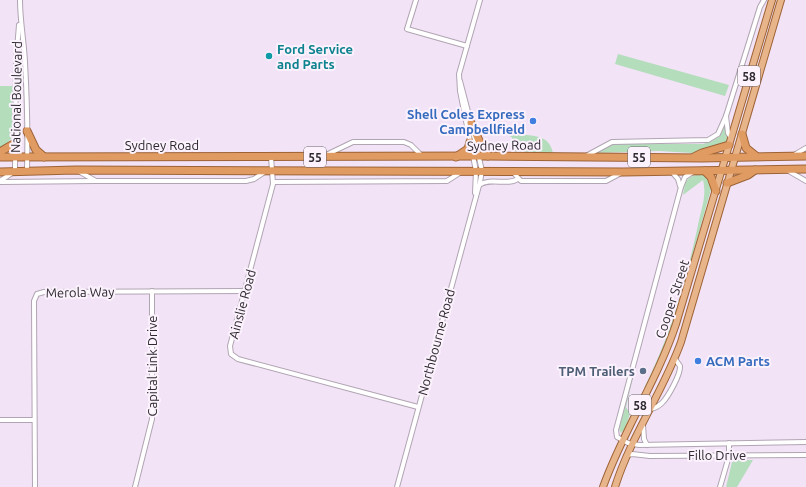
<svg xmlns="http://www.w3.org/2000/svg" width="806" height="487" font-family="Ubuntu,sans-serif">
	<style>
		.built { fill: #f3e3f7 }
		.green { fill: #b4ddbc }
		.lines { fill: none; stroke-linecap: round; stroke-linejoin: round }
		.minor-casing { stroke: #b0a5b2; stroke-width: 6 }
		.primary-casing { stroke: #9d6336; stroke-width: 8 }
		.trunk-casing { stroke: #9d6336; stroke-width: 9 }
		.minor { stroke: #fff; stroke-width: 4 }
		.primary { stroke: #e8b489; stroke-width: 6 }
		.trunk { stroke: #e09b62; stroke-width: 7 }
		.culture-dot { fill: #0f9aa8; stroke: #fbf2fd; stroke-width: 1.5 }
		.shop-dot { fill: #3f7fe0; stroke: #fbf2fd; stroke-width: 1.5 }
		.service-dot { fill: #5c6f8a; stroke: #fbf2fd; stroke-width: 1.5 }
		.labels { text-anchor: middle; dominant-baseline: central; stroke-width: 4; stroke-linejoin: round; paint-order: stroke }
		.shield { fill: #fbf2fd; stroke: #6b656c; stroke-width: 1 }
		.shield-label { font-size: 12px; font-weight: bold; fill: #2d292e }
		.culture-label { font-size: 13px; font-weight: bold; fill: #0d838f; stroke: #fbf2fd; text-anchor: start }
		.street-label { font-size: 13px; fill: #2d292e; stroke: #fbf2fd }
		.shop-label { font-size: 13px; font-weight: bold; fill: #366cbe; stroke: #fbf2fd; text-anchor: end }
		.service-label { font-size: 13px; font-weight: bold; fill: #4e5e75; stroke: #fbf2fd; text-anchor: end }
	</style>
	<rect width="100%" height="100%" fill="#fbf2fd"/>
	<!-- built -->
	<rect class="built" x="0" y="0" width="806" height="487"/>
	<!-- green -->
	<g class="green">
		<path d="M618 54 729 85 725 96 615 64Z"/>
		<path d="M0 86H13L12 138 3 147H0Z"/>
		<path d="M725 122 728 137 727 142 692 153 659 151 595 153 612 144H703L712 141 720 136Z"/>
		<path d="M514 133C529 137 549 132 553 153L512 151V137H510Z"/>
		<path d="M707 174 711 185V189L675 318 664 350 647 386 644 388C670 337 686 281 698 225 701 209 707 197 703 180L683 195 681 205 685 185 679 203C684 184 683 174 707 174Z"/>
		<path d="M636 365 626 407 630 414 625 429 621 433 619 429Z"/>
		<path d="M736 460H753L737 487H726L732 462Z"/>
	</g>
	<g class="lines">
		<defs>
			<g id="minor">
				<path d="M20 0C20 21 24 41 25 62 27 98 28 134 27 170"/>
				<path d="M416 0 407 29 467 46"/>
				<path d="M460 81 471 123"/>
				<path d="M731 138 728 133 726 116 760 7 764 0"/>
				<path d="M326 155 353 142H404L411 145 422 156"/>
				<path d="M794 155 806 148"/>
				<path d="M586 156 612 142 708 140 718 134 726 116"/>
				<path d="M271 157 273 184 230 346 231 354 238 359 418 407"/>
				<path d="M787 170 806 181"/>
				<path d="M512 171 521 181H606L621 173"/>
				<path d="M80 172 96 181H246L254 179 266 171"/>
				<path d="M672 172 678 179 680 186"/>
				<path d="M693 172 685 177 681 187 616 430 617 437 628 443 639 445 806 442"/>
				<path d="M0 181 15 171 16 61 19 25"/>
				<path d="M1 182 96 181"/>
				<path d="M274 182 447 181 461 172"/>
				<path d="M479 185C491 177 507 186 518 179"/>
				<path d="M475 193 476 171 460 91 459 74 480 0"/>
				<path d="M651 409C655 408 659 406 662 403 668 397 681 374 680 366L675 359"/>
				<path d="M0 420H34"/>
				<path d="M643 425 644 439 647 445"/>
				<path d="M628 455 632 454 650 456 806 455"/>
				<path d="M35 487 34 301 37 294 44 292 245 291"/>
				<path d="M135 487 152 419V291"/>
				<path d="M397 487 480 182 482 171 474 136"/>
				<path d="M720 487 729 456V443"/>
			</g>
			<g id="primary">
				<path d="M603 487C623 431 657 381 676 324L772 0"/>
				<path d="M615 487C631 436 663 392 681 342L781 0"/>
			</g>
			<g id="trunk">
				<path d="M471 123 482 147 488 156"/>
				<path d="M27 131 36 150 44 157"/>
				<path d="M742 134 746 148 756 156"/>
				<path d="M0 152 15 143"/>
				<path d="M0 157 488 156 702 158 806 156"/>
				<path d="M456 157 468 149 470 142"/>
				<path d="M694 157 702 153 729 145"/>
				<path d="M705 171 711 177 716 191"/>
				<path d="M0 172 76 170 623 172 806 169"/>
				<path d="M727 183 748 175 755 170"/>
			</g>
		</defs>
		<!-- minor casing -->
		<use href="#minor" class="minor-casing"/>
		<!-- primary casing -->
		<use href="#primary" class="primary-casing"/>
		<!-- trunk casing -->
		<use href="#trunk" class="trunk-casing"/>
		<!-- minor -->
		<use href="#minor" class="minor"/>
		<!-- primary -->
		<use href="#primary" class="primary"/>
		<!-- trunk -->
		<use href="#trunk" class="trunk"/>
	</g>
	<!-- markers -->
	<circle class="culture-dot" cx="269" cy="56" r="4"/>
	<g class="shop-dot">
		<circle cx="533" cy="121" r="4"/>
		<circle cx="698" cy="361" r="4"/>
	</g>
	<circle class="service-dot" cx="643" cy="371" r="4"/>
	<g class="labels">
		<!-- shield labels -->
		<g class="shield">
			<rect x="738" y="66" width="22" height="20" rx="3"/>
			<rect x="304" y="147" width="22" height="20" rx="3"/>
			<rect x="628" y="147" width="22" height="20" rx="3"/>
			<rect x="629" y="395" width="22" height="20" rx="3"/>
		</g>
		<g class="shield-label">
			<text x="749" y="76">58</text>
			<text x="315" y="157">55</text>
			<text x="639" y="157">55</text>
			<text x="640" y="405">58</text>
		</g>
		<!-- culture labels -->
		<g class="culture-label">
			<text x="277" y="49">Ford Service<tspan x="277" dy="15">and Parts</tspan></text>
		</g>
		<!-- street labels -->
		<g class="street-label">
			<text transform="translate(16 97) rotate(-89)">National Boulevard</text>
			<text x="162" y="145">Sydney Road</text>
			<text transform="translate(504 145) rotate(-1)">Sydney Road</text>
			<text transform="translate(80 292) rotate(-1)">Merola Way</text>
			<text transform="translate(672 299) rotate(-72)">Cooper Street</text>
			<text transform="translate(242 304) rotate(-75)">Ainslie Road</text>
			<text transform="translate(436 342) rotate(-75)">Northbourne Road</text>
			<text transform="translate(152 366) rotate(-90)">Capital Link Drive</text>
			<text x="717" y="455">Fillo Drive</text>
		</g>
		<!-- shop labels -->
		<g class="shop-label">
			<text x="525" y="114">Shell Coles Express<tspan x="525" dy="15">Campbellfield</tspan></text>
			<text x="706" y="361" text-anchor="start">ACM Parts</text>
		</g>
		<!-- service labels -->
		<g class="service-label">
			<text x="635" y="371">TPM Trailers</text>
		</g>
	</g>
</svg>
